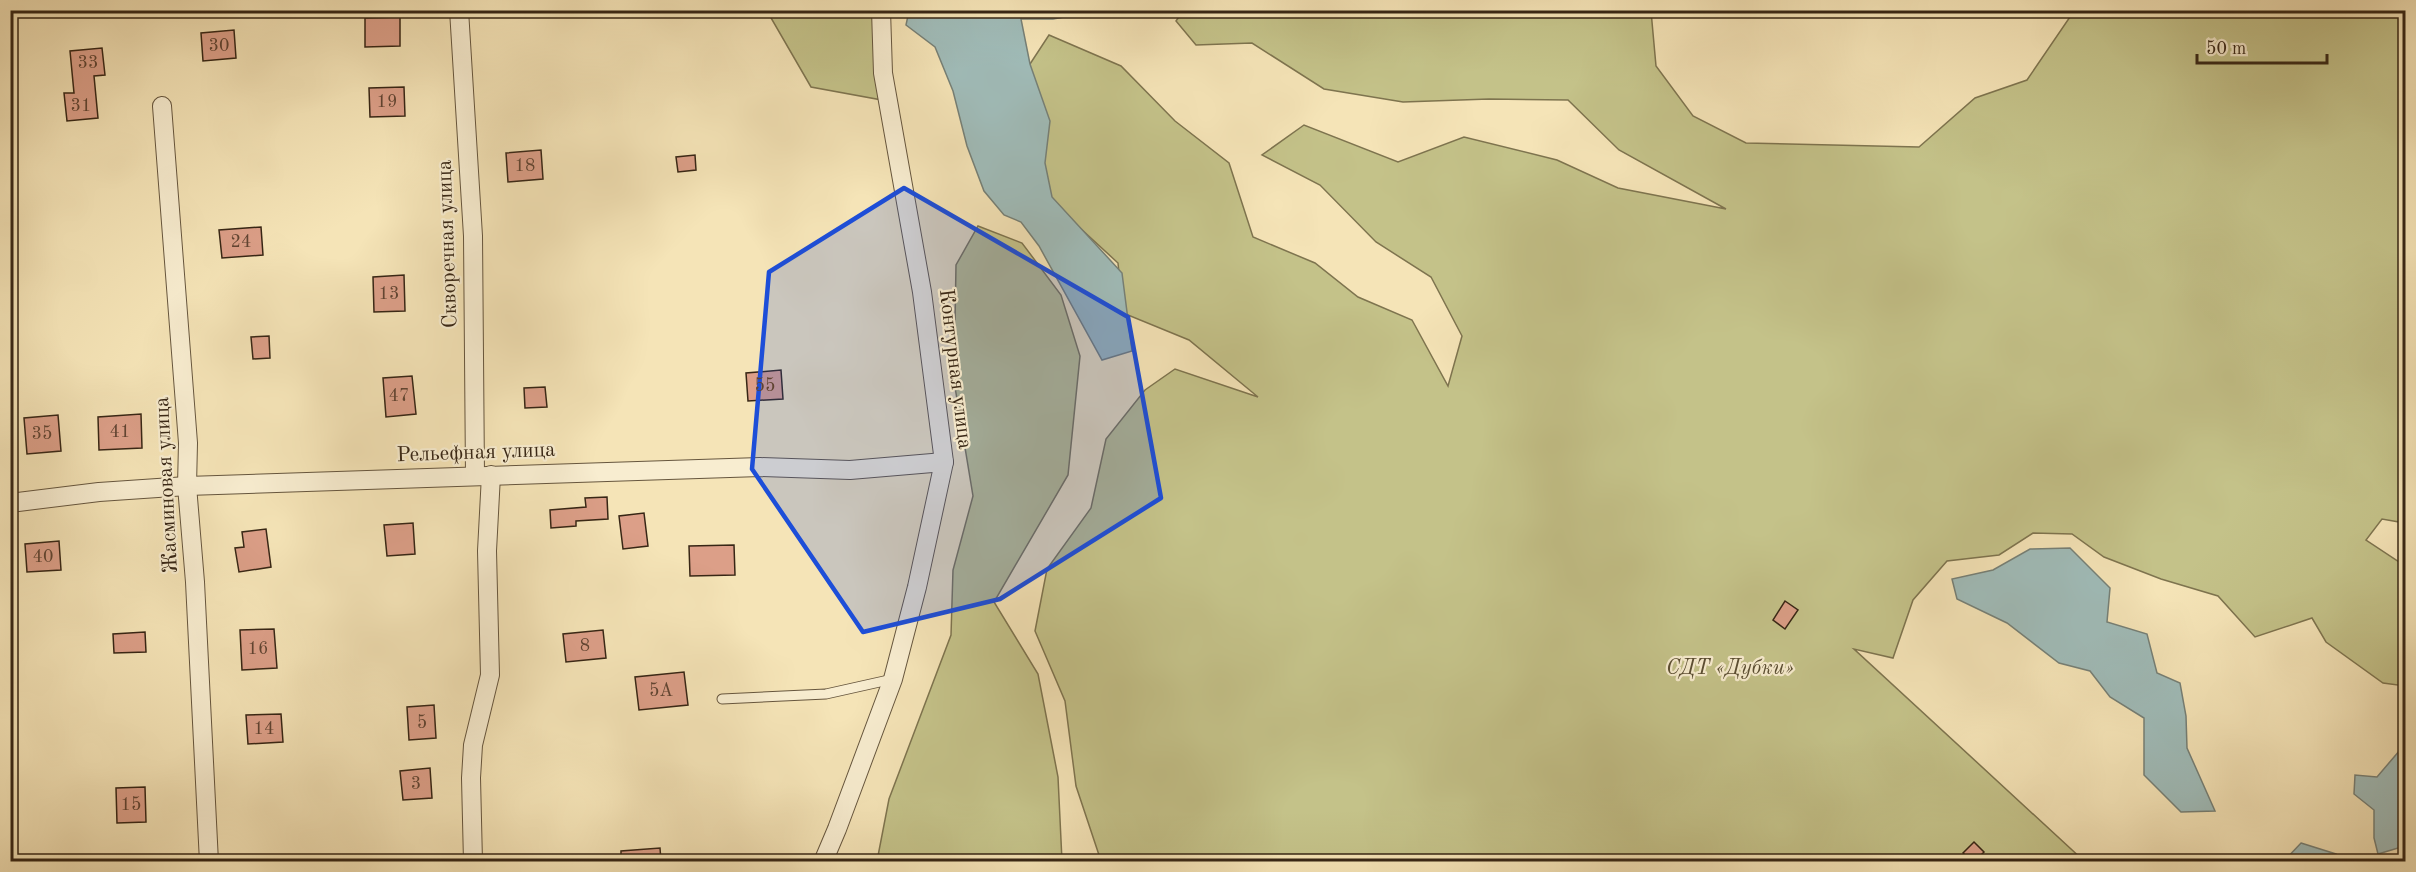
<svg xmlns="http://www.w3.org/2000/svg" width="2416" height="872" font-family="'Old Standard TT',serif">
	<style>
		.green { fill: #c4c289; stroke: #7e744f; stroke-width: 1.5 }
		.water { fill: #a0bcb9; stroke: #768077; stroke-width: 1.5 }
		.building { fill: #dc9f88; stroke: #372615; stroke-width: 1.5 }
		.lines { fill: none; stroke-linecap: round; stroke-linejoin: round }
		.service-casing { stroke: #66563e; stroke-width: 11 }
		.minor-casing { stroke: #66563e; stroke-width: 20 }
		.service { stroke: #f8edd0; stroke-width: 9 }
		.minor { stroke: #f8edd0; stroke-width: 18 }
		.marked { fill: #1d4ed8; fill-opacity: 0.2; stroke: #1d4ed8; stroke-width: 4.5; stroke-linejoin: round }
		.labels { text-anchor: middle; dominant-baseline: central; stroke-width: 4.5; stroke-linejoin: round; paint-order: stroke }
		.number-label { font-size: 18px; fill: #604432 }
		.street-label { font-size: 21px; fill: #372615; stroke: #f8edd0 }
		.park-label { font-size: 21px; font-style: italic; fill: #5a4d32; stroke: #f8edd0 }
	</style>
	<rect width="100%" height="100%" fill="#f5e4b7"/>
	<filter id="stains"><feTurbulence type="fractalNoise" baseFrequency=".00333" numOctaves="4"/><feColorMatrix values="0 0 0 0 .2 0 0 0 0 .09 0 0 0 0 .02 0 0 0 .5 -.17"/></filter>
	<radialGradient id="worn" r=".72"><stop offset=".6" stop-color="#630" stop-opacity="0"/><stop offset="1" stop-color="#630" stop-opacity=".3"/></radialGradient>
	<!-- green -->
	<g class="green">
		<path d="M767 11H878L882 100 811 87Z"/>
		<path d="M1183 11H1651L1656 66 1693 116 1746 143 1919 147 1975 98 2027 80 2074 11H2405V523L2382 519 2366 540 2405 566V686L2383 683 2326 642 2312 618 2255 637 2218 596 2161 579 2104 557 2072 534 2033 533 1999 555 1947 561 1913 600 1893 658 1854 649 2084 861H1101L1076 786 1065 701 1035 631 1047 569 1091 508 1106 439 1145 390 1175 369 1258 397 1189 340 1123 313 1118 263 1042 193 1030 64 1049 35 1121 66 1175 121 1229 163 1253 237 1315 263 1358 297 1412 320 1448 386 1462 336 1431 277 1376 242 1320 185 1262 155 1304 125 1398 162 1464 137 1557 160 1618 188 1726 209 1619 150 1568 100 1489 99 1403 102 1324 89 1252 43 1196 45 1176 21Z"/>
		<path d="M978 226 1022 243 1061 295 1080 356 1068 475 994 602 1038 674 1058 777 1062 861H877L889 799 951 635 953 570 973 496 954 381 956 265Z"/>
	</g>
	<!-- water -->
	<g class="water">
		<path d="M909 11H1098L1053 19H1021L1030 64 1050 121 1045 163 1052 197 1122 273 1132 351 1102 360 1039 246 1021 222 1004 215 984 191 967 146 953 91 935 47 906 25Z"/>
		<path d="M2070 548 2110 588 2107 622 2147 634 2157 673 2180 683 2186 716 2187 748 2215 811 2181 812 2144 775V718L2110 697 2090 671 2059 663 2007 623 1957 599 1952 579 1993 570 2030 549Z"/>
		<path d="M2400 750H2405V846L2378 854 2374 838V810L2354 794 2355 775 2377 777Z"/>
		<path d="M2301 843 2336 854 2345 861H2284Z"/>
	</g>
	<!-- building -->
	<g class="building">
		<path d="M400 17V46L365 47V18Z"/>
		<path d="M234 30 236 58 203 61 201 33Z"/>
		<path d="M102 48 105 75 94 76 98 118 67 121 64 93H74L70 51Z"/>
		<path d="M404 87 405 116 370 117 369 88Z"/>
		<path d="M541 150 543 179 508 182 506 153Z"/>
		<path d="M695 155 696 170 678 172 676 157Z"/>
		<path d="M261 227 263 255 222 258 219 230Z"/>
		<path d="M404 275 405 311 374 312 373 277Z"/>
		<path d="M269 336 270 358 253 359 251 337Z"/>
		<path d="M781 370 783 399 748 401 746 373Z"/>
		<path d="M412 376 416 414 386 417 383 378Z"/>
		<path d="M545 387 547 407 525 408 524 388Z"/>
		<path d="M141 414 142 448 99 450 98 417Z"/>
		<path d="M58 415 61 451 27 454 24 418Z"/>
		<path d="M607 497 608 519 576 521V526L551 528 550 510 586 507 585 498Z"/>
		<path d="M644 513 648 546 623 549 619 516Z"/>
		<path d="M413 523 415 554 387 556 384 525Z"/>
		<path d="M266 529 271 567 239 572 235 548 244 547 242 532Z"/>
		<path d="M59 541 61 570 27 572 25 544Z"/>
		<path d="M734 545 735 575 690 576 689 546Z"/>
		<path d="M1785 601 1798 610 1785 629 1773 620Z"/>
		<path d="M274 629 277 668 242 670 240 630Z"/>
		<path d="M603 630 606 658 566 662 563 634Z"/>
		<path d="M145 632 146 652 114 653 113 634Z"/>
		<path d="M684 672 688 705 639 710 635 677Z"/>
		<path d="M434 705 436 738 409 740 407 707Z"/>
		<path d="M281 714 283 742 248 744 246 715Z"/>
		<path d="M430 768 432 798 403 800 400 771Z"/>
		<path d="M145 787 146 822 117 823 116 788Z"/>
		<path d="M1974 842 1984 852 1975 861H1972L1963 853Z"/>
		<path d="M660 848 661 861H621V851Z"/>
	</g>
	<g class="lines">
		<defs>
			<path id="service" d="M722 699 826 694 893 679"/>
			<g id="minor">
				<path d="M459 10 473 236 475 476"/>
				<path d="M162 106 188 443 187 486 195 582 209 862"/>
				<path d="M10 503 99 492 187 486 760 467 850 470 944 462"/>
				<path d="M473 862 471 778 473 745 490 675 487 551 491 475"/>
				<path d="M823 862 837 829 893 679 917 587 944 462 922 292 883 73 881 10"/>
			</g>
		</defs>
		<!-- service casing -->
		<use href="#service" class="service-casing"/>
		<!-- minor casing -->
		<use href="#minor" class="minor-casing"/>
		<!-- service -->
		<use href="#service" class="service"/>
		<!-- minor -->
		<use href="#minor" class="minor"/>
	</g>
	<!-- marked area -->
	<path class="marked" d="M904 188 1128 317 1161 498 1000 599 863 632 752 469 769 272Z"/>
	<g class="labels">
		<!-- number labels -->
		<g class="number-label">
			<text x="219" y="46">30</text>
			<text x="88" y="63">33</text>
			<text x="387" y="102">19</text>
			<text x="81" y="106">31</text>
			<text x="525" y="166">18</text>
			<text x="241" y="242">24</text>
			<text x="389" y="294">13</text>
			<text x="765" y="386">55</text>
			<text x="399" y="396">47</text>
			<text x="120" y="432">41</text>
			<text x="42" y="434">35</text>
			<text x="43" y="557">40</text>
			<text x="585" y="646">8</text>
			<text x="258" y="649">16</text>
			<text x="661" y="691">5А</text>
			<text x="422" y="723">5</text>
			<text x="264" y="729">14</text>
			<text x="416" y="784">3</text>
			<text x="131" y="805">15</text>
		</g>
		<!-- street labels -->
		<g class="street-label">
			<text transform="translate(448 244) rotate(-92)">Скворечная улица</text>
			<text transform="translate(955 369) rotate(83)">Контурная улица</text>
			<text transform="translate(476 453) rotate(-2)">Рельефная улица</text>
			<text transform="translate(167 485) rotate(-93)">Жасминовая улица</text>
		</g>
		<!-- park labels -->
		<g class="park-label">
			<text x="1730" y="668">СДТ «Дубки»</text>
		</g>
	</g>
	<!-- margin -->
	<rect width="2416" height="872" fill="none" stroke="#f5e4b7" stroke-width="36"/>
	<rect x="12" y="12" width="2392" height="848" fill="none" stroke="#372615" stroke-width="3"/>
	<rect x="18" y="18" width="2380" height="836" fill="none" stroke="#372615" stroke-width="1.5"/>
	<!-- scale -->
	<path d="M2197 54v9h130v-9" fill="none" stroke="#372615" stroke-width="3"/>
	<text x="2206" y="54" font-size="18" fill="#372615" stroke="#f8edd0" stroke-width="4.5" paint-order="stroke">50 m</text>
	<rect width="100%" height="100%" filter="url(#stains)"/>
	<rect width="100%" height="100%" fill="url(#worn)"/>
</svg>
